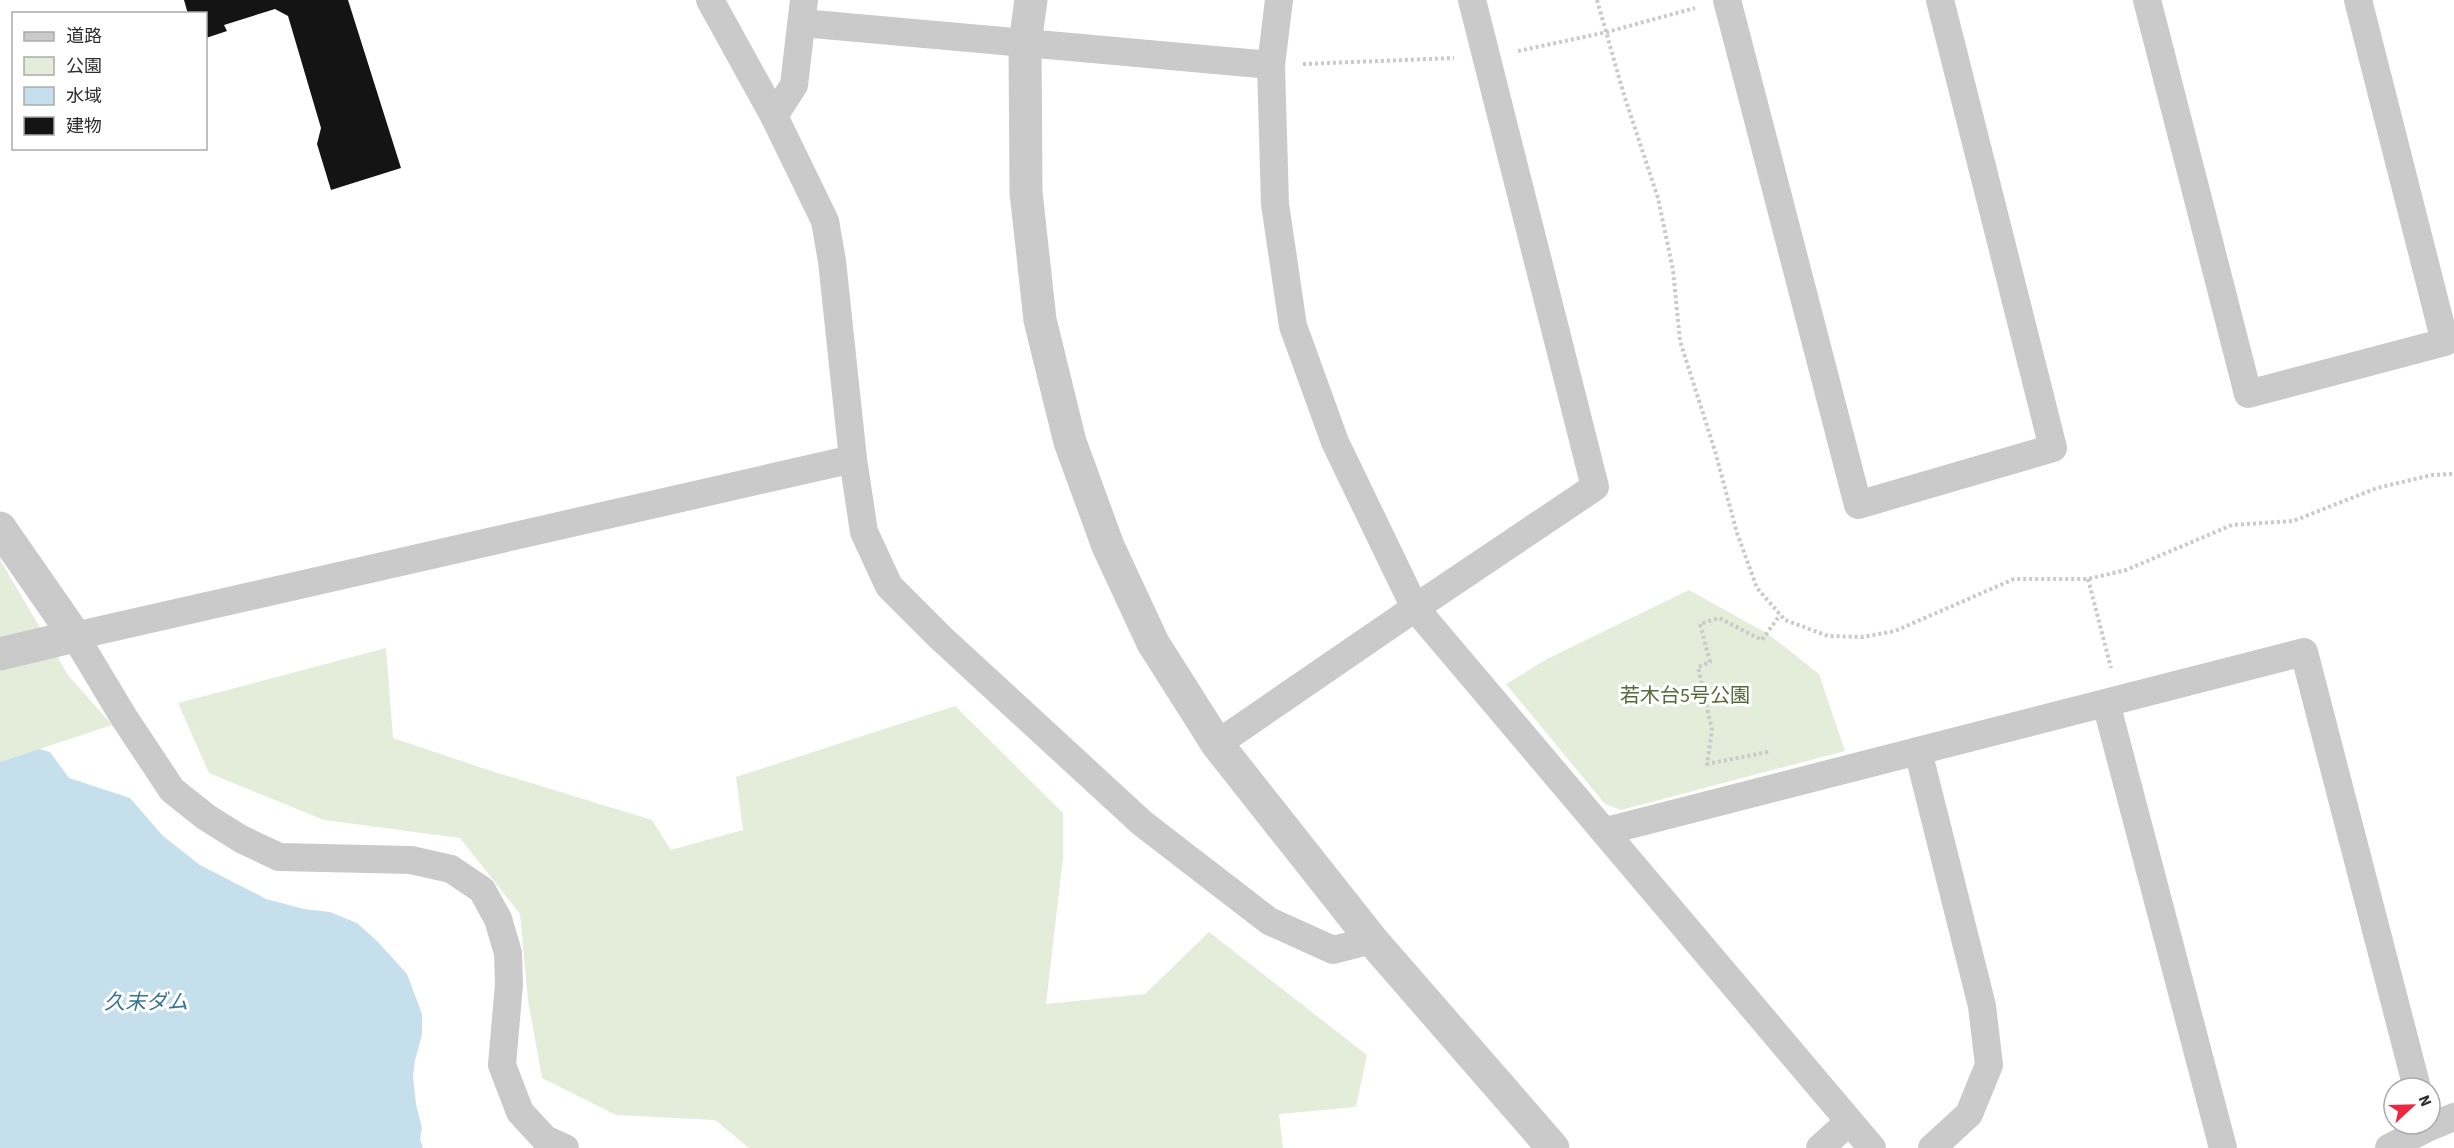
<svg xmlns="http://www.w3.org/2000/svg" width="2454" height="1148" font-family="'Source Sans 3','Noto Sans JP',sans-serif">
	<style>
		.green { fill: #e4ecda }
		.water { fill: #c5dfed }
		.building { fill: #141414 }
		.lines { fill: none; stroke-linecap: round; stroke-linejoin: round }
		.path { stroke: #cacaca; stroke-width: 4; stroke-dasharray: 3 3; stroke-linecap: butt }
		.minor { stroke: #cacaca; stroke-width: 28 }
		.tertiary { stroke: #cacaca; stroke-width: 33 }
		.labels { text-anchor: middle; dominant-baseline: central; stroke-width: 6; stroke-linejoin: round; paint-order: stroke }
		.park-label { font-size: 20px; fill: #536b39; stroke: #fff }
		.water-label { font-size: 21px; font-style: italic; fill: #387593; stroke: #fff }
	</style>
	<rect width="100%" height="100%" fill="#fff"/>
	<!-- green -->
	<g class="green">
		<path d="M0 560 68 675 112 725 0 762Z"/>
		<path d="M1689 590 1768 634 1819 674 1845 751 1621 810 1605 804 1506 684 1549 658Z"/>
		<path d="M386 648 393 738 488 770 652 820 671 850 743 830 736 777 955 706 1063 813V858L1046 1004 1145 994 1209 932 1367 1055 1356 1107 1279 1114 1283 1148H749L715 1120 616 1115 542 1078 528 1000 520 914 460 838 324 820 209 773 178 703Z"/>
	</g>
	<!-- water -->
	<path class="water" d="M39 749 50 752 69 778 130 798 163 836 200 865 266 899 304 909 330 912 357 923 378 942 407 974 422 1014V1035L415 1060 413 1077 416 1104 422 1128 420 1139 423 1148H0V762Z"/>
	<!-- building -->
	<path class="building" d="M184 0H348L401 168 331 190 317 144 321 128 288 16 275 9 224 25 227 31 206 38V14H188Z"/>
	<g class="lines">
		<!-- path -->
		<g class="path">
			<path d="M1597 0 1624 95 1658 198 1673 270 1680 341 1715 451 1737 533 1757 588 1785 620 1828 636 1863 637 1895 631 2014 579H2088L2126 570 2232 525 2293 521 2377 488 2432 475 2454 474"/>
			<path d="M1518 51 1607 32 1695 8"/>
			<path d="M1303 64 1454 58"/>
			<path d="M2088 579 2111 668"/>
			<path d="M1768 752 1707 764 1712 730 1698 667 1710 662 1700 624 1719 618 1762 640 1780 615"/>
		</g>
		<!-- minor -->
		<g class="minor">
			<path d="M710 0 774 116 825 221 832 261 853 459 864 532 889 586 941 638 1142 823 1269 921 1333 950 1372 940"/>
			<path d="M1279 0 1271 65 1275 204 1293 326 1335 442 1415 608 1872 1148"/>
			<path d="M1727 0 1858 505 2053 448 1940 0"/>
			<path d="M2147 0 2248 394 2445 342 2358 0"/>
			<path d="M802 23 1271 65"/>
			<path d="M774 116 794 85 804 0"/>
			<path d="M2106 703 2223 1148"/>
			<path d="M1217 744 1415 608 1595 487 1472 0"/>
			<path d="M1918 751 1982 1006 1989 1065 1969 1114 1932 1148"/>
			<path d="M1606 831 2304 652 2417 1088"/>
			<path d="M565 1148 545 1139 520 1112 502 1065 509 984 508 953 498 919 482 890 451 869 411 860 279 857 241 839 206 817 172 790 123 716 75 636 853 459"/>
			<path d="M1820 1148 1849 1122"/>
			<path d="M2389 1148 2427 1128 2454 1117"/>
		</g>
		<!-- tertiary -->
		<g class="tertiary">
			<path d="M1031 0 1025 43 1026 192 1040 320 1070 442 1108 546 1153 643 1217 744 1372 940 1553 1148"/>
			<path d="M0 528 75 636 0 654"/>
		</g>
	</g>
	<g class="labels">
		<!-- park labels -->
		<g class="park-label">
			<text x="1685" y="696">若木台5号公園</text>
		</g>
		<!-- water labels -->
		<g class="water-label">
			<text x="146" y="1002">久末ダム</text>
		</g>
	</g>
	<!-- legend -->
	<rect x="12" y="12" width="195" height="138" fill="#ffffff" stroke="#ababab" stroke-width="1.5"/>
	<rect x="24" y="32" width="30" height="9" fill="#cacaca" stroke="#ababab" stroke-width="1.5"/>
	<text x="66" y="42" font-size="18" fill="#2d2d2d">道路</text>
	<rect x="24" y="57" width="30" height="18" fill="#e4ecda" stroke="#ababab" stroke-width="1.5"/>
	<text x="66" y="72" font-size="18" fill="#2d2d2d">公園</text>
	<rect x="24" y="87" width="30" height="18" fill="#c5dfed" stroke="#ababab" stroke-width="1.5"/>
	<text x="66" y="102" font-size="18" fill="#2d2d2d">水域</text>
	<rect x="24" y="117" width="30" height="18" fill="#141414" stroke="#ababab" stroke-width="1.5"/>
	<text x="66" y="132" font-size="18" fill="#2d2d2d">建物</text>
	<!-- north arrow -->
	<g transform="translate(2412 1106) rotate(68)"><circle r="28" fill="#ffffff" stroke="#ababab" stroke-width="1.5"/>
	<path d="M0-4.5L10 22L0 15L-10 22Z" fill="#ed2741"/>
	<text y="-9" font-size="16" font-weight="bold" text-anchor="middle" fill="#2d2d2d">N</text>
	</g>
</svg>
